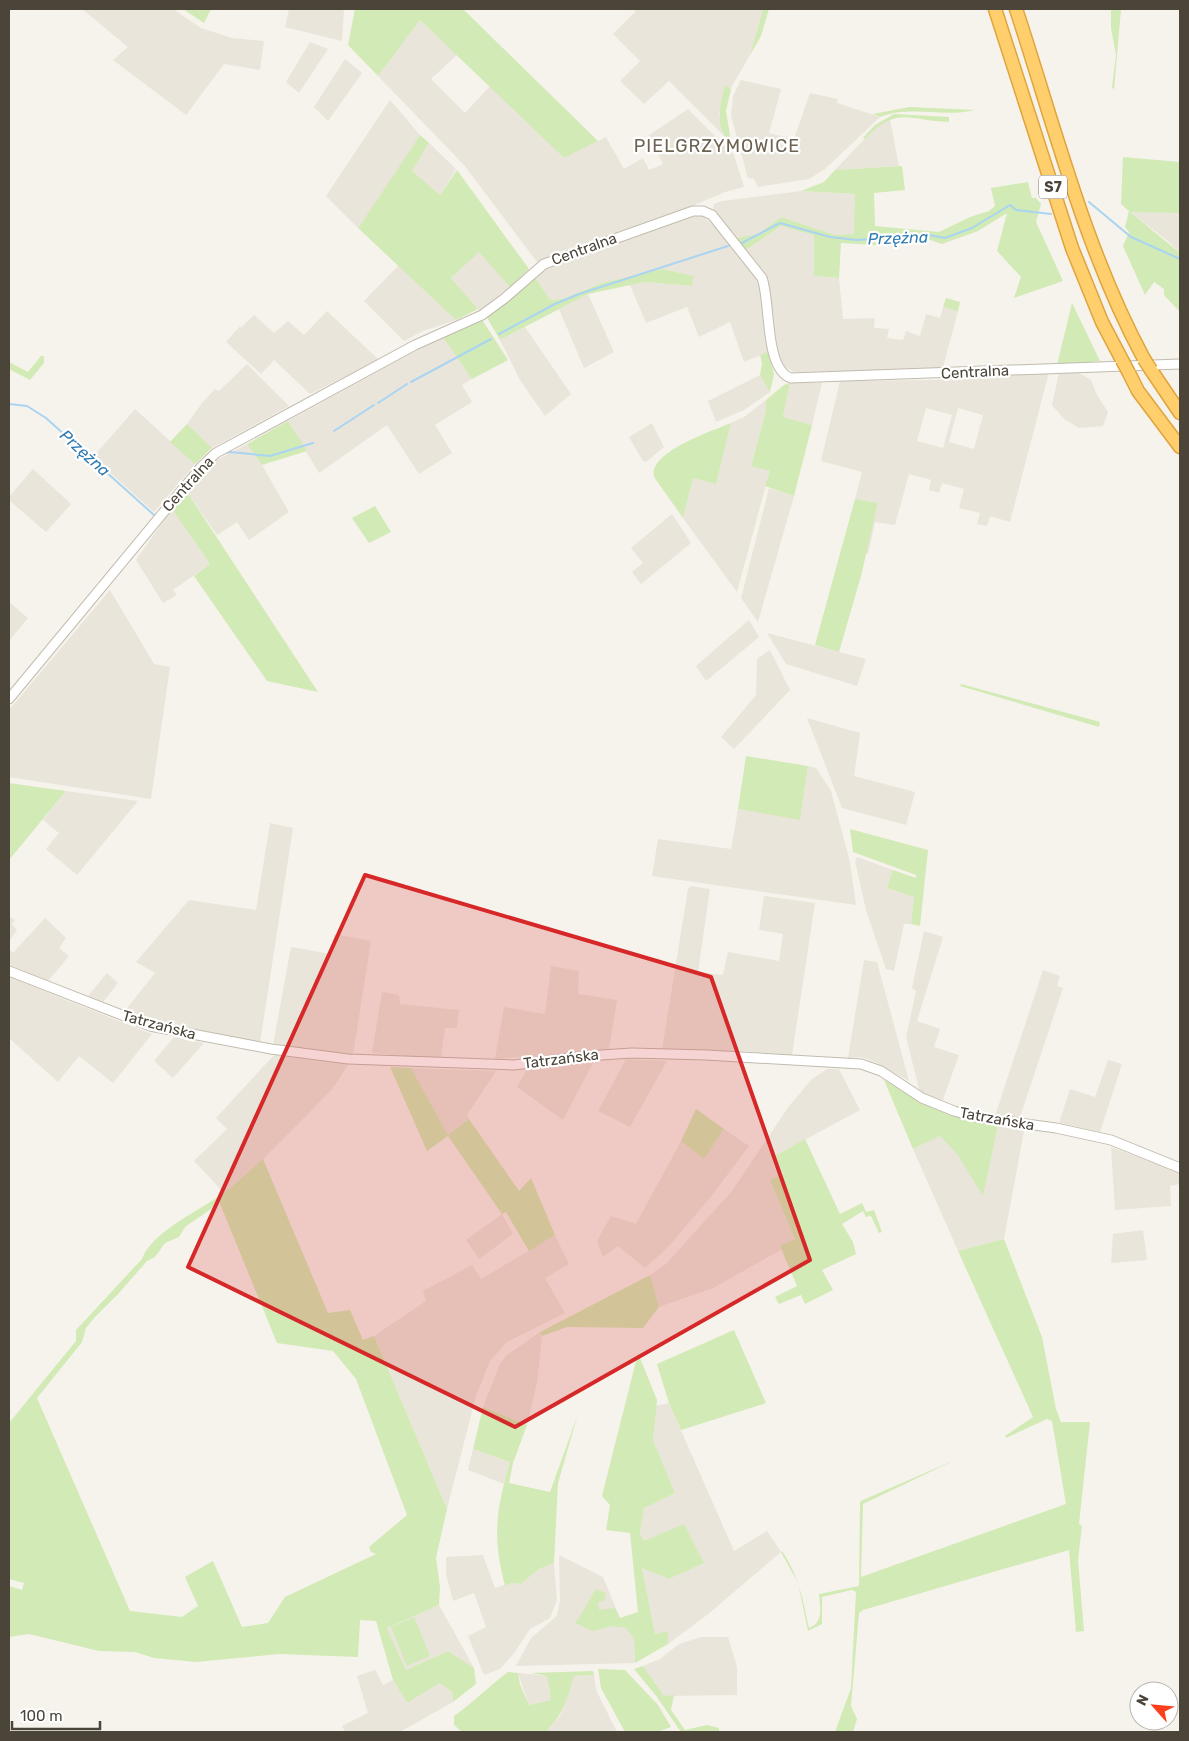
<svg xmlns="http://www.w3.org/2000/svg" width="1189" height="1741" font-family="Rubik,sans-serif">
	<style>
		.residential { fill: #eae5da; fill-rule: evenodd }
		.green { fill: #d2eab5; fill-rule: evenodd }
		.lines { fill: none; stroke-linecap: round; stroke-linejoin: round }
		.stream { stroke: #a9d4f2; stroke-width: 2 }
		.minor-casing { stroke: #c2bbae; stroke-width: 11 }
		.highway-casing { stroke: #e0a43c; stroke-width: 15 }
		.minor { stroke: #fff; stroke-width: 9 }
		.highway { stroke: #ffcf6e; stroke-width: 12 }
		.highway-bridge-casing { stroke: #e0a43c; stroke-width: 15; stroke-linecap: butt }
		.highway-bridge { stroke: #ffcf6e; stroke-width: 12 }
		.marked { fill: #d62828; fill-opacity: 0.2; stroke: #d62828; stroke-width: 4; stroke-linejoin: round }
		.labels { text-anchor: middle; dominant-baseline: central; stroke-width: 4.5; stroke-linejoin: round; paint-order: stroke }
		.shield { fill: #fff; stroke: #817c74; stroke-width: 1 }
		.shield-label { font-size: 14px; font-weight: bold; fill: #4b4439 }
		.street-label { font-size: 15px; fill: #4b4439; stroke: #fff }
		.water-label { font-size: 16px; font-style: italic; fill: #2e7ab2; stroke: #fff }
		.quarter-label { font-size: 18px; letter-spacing: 1px; fill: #6e6250; stroke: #fff }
	</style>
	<rect width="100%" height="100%" fill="#f6f3ec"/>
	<!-- residential -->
	<g class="residential">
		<path d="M82 9H173L201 28 232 38 264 41 260 70 224 64 186 115 113 60 128 47Z"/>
		<path d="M289 9H344L342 41 285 27Z"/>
		<path d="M633 9H763L750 55 730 89 725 86 719 115 726 138 669 81 644 104 620 81 640 61 613 34 636 11Z"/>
		<path d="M420 20 457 55 431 79 465 113 490 86 564 158 606 137 624 169 643 158 649 170 663 164 649 135 688 109 734 155 744 187 725 192 690 207 559 252 537 262 464 165 378 76Z"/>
		<path d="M310 42 328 49 299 93 286 82Z"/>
		<path d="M345 59 362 73 328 121 314 107Z"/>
		<path d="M741 80 781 89 769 133 794 139 810 93 838 99 837 103 880 117 825 169 809 179 758 187 754 179 748 178 731 116 733 96Z"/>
		<path d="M390 100 420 135 358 228 326 196Z"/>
		<path d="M890 119 899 166 835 170 874 129Z"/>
		<path d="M429 143 456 169 440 195 412 171Z"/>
		<path d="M801 191 855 194V234L835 235 781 217 758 234 737 238 713 211 714 204 722 201Z"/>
		<path d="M1129 211 1180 213V253L1169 242Z"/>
		<path d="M701 215 713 225 751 270 759 286 768 352 744 362 730 322 699 337 687 307 646 323 630 285 645 282 692 286 693 276 662 269 602 283 562 299 550 300 535 277 546 269 682 219Z"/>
		<path d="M781 226 814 235V276L839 278 843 319 875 318 874 328 889 329 887 338 903 340 906 331 920 336 926 314 940 318 943 307 958 311 942 371 794 372 784 366 778 352 769 287 764 273 746 250Z"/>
		<path d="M479 251 510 287 479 310 451 278Z"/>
		<path d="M399 265 456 320 423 331 404 341 364 301Z"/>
		<path d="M588 294 614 352 584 368 559 309Z"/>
		<path d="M327 311 379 360 310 394 274 360 261 374 226 342 240 326 241 328 254 315 274 333 288 321 304 335Z"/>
		<path d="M525 327 571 394 545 416 520 380 500 340Z"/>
		<path d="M443 336 472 379 462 385 472 402 435 425 452 453 419 474 387 425 319 473 288 421Z"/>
		<path d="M247 364 289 406 212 448 187 424 202 403 215 389 219 391Z"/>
		<path d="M1049 372 1010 522 990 516 987 526 977 524 980 513 959 508 964 489 942 483 939 493 929 490 931 480 909 474 895 525 875 522 868 554 865 553 878 503 855 499 862 472 821 461 840 381 934 380ZM926 408 952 415 943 448 917 441ZM958 408 983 415 974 449 949 442Z"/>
		<path d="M1059 373H1079L1091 380 1097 395 1108 412 1103 426 1079 428 1064 419 1052 405Z"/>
		<path d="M760 375 770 392 744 410 716 422 708 401Z"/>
		<path d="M790 383H822L812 425 783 417Z"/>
		<path d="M766 400V410L751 465 770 470 737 592 683 518 693 478 716 483 731 423 744 417Z"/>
		<path d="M135 409 195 464 154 512 93 457Z"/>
		<path d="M652 423 664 447 646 462 643 461 629 437Z"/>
		<path d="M247 444 262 465 289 512 249 540 237 522 217 535 187 492 213 462Z"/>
		<path d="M33 469 71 504 46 532 9 500V497Z"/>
		<path d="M769 488 794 496 758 622 741 598Z"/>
		<path d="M172 509 210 564 173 590 177 595 163 603 136 560Z"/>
		<path d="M672 514 691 543 641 584 632 572 643 563 631 548Z"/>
		<path d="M110 590 154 664 170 667 151 799 9 777V710Z"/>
		<path d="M9 602 28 618 9 641Z"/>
		<path d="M749 620 759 637 706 681 696 666Z"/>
		<path d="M767 633 866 659 857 686 786 664Z"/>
		<path d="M770 650 790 690 734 749 721 737 756 695 757 659Z"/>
		<path d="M807 718 860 733 854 776 915 792 906 825 842 808Z"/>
		<path d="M808 766 816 768 831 791 850 862 856 905 652 876 658 839 731 849 738 809 800 819Z"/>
		<path d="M66 791 138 801 77 875 46 849 59 833 43 820Z"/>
		<path d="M270 823 293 828 260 1043 142 1019 124 1012 155 973 136 962 189 900 256 910Z"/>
		<path d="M857 857 893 870 887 888 914 897 911 924H904L894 971 886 969 866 910 855 861Z"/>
		<path d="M691 886 710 889 698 972 723 975 728 952 779 961 783 934 759 930 764 896 815 903 792 1055 741 1051 662 1050 688 889Z"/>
		<path d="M9 916 15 920 12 924 17 930 9 941Z"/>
		<path d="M45 918 66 938 59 948 69 956 48 981 9 965V949L13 953Z"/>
		<path d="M924 931 943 937 917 1021 940 1029 934 1047 959 1055 942 1102 920 1093 906 1037 916 991 912 988Z"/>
		<path d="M334 934 371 941 353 1055 273 1045 291 947 331 954Z"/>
		<path d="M864 960 877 962 909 1081 875 1062 861 1057 848 1058Z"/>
		<path d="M551 966 579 971 578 994 617 1000 609 1050 495 1059 504 1007 545 1014Z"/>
		<path d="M1043 970 1060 976 1057 986 1063 988 1019 1120 995 1116Z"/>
		<path d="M107 973 118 983 103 1002 88 996Z"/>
		<path d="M9 976 66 1000 152 1034 113 1083 79 1056 58 1082 9 1038Z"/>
		<path d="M382 992 399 995 400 1004 459 1010 457 1028H445L441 1059 372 1053Z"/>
		<path d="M174 1037 204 1043 173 1078 154 1061Z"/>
		<path d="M274 1055 348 1065 333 1088 310 1112 263 1159 224 1193 194 1161 227 1129 216 1118Z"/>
		<path d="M595 1059 563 1120 517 1087 528 1068Z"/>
		<path d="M626 1059 667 1061 630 1127 598 1111Z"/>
		<path d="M1108 1060 1122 1064 1100 1132 1059 1123 1070 1089 1095 1097Z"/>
		<path d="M411 1068 496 1071 467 1115 469 1119 448 1135Z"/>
		<path d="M827 1069H839L860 1110 775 1156 783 1174 770 1180 795 1239 780 1246 781 1250 713 1288 659 1307 650 1275 665 1265 732 1191 789 1106 812 1079Z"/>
		<path d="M998 1126 1024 1131 1004 1239 958 1251 913 1149 940 1136 957 1154 983 1195Z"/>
		<path d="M724 1129 749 1146 709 1199 669 1246 645 1268 618 1246 603 1257 597 1241 611 1216 636 1224 681 1141 704 1159Z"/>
		<path d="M1111 1147 1180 1173V1184L1170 1186 1171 1206 1115 1210Z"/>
		<path d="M502 1214 513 1234 479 1259 466 1240Z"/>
		<path d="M1143 1230 1147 1260 1111 1263 1113 1234Z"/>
		<path d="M555 1235 569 1264 545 1278 565 1313 507 1342 490 1361 476 1396 447 1509 374 1336 426 1301 423 1291 472 1265 481 1279Z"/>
		<path d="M540 1332 542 1336 537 1383 527 1425 483 1407 500 1364 507 1355Z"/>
		<path d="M669 1403 734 1551 767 1531 781 1552 707 1615 668 1644V1631L655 1634 642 1568 669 1579 704 1563 644 1541 640 1534 644 1507 675 1493 653 1440 655 1406Z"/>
		<path d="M473 1449 510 1462 504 1484 468 1470Z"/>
		<path d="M483 1555 495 1588 511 1583 521 1584 539 1569 554 1563 557 1600 550 1618 530 1629 515 1652 500 1669 484 1675 468 1636 486 1627 474 1593 453 1601 446 1574V1557Z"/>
		<path d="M559 1555 603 1577 620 1618 634 1639 635 1663 516 1666 531 1638 557 1616 560 1600Z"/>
		<path d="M439 1605 474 1668 448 1651 406 1670 387 1628Z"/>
		<path d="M701 1637H728L737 1667V1695L664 1696 643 1666 660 1659 679 1644Z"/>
		<path d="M375 1670 383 1685 393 1680 407 1703 440 1683 452 1692 453 1702 400 1732H345L342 1726 368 1713 357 1676Z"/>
		<path d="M518 1673 547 1676 551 1700 529 1705Z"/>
		<path d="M594 1675 596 1690 617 1732H550L548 1729 560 1716 566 1702 574 1676Z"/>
	</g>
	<!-- green -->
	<g class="green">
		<path d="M183 9H211L204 23Z"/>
		<path d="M355 9H463L598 141 564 158 420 20 378 76 348 45Z"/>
		<path d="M763 9H769L761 36 750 55Z"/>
		<path d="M1111 9H1121L1114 90 1112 87 1116 55 1111 28Z"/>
		<path d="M725 85 731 89 726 111 731 142C714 129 720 104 725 85Z"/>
		<path d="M909 107 975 110C943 118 911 105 880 117L873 114Z"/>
		<path d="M894 114 949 117V122C908 121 898 105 865 139L863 138 875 125Z"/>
		<path d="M420 135 429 143 412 171 440 195 457 170 529 269 510 287 479 252 451 278 478 309 456 320 358 228Z"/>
		<path d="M1123 157 1180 162V213L1130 212 1180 253V312L1164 295V289L1154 282 1145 295 1123 246 1129 232 1125 227 1129 211 1121 204Z"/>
		<path d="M902 166 905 190 874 193 875 226 939 232 970 217 989 211 995 206 991 188 1028 182 1032 198H1036L1041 204 1036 222 1063 281 1014 298 1021 277 997 251 1007 213 978 231 942 244 921 237 903 243 874 245 841 243 839 278 814 276V235L781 226 746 250 737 238 758 234 781 217 835 235 854 234 855 194 801 191 824 182 835 170Z"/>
		<path d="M662 269 694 276 692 286 645 282 588 294 500 340 486 316 535 277 550 300 562 299 602 283Z"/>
		<path d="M946 298 960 302 958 311 943 307Z"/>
		<path d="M1072 303 1100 361 1057 365Z"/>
		<path d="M481 318 508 360 472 379 443 337Z"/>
		<path d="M768 352 774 374 770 392 760 375 762 363 760 355Z"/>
		<path d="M41 356H44V363L30 380 9 369V362L28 372Z"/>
		<path d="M790 383 783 417 812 425 794 496 765 486 770 471 751 466 766 410V400L784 385Z"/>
		<path d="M288 421 307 451 262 465 247 444Z"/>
		<path d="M731 423 716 484 693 478 683 518 654 477C648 452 712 431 731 423Z"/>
		<path d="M187 424 212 448 195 464 170 442Z"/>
		<path d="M187 492 318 692 267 681 194 576 210 564 172 509Z"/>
		<path d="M855 499 878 503 861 576 839 652 815 645Z"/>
		<path d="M375 506 391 532 369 543 352 518Z"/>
		<path d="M961 684 1100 722 1099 727 960 686Z"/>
		<path d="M746 756 808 766 800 820 738 809Z"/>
		<path d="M9 783 66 791 9 860Z"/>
		<path d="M850 829 928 850 920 926 911 924 914 897 887 888 893 870 916 878V875L853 852Z"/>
		<path d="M390 1067 411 1068 448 1135 469 1119 519 1191 531 1178 555 1235 529 1251 506 1212 502 1214 448 1136 427 1151Z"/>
		<path d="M884 1080C921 1103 955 1119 998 1126L983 1196 957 1154 940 1136 913 1149Z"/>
		<path d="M696 1109 724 1129 704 1159 681 1141Z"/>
		<path d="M805 1139 840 1214 862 1203 866 1212 874 1210 882 1232 879 1233 871 1216 866 1217 863 1211 842 1224 853 1242 856 1254 822 1270 833 1290 805 1304 801 1295 779 1304 775 1297 797 1286 780 1246 795 1239 770 1180 783 1174 775 1156Z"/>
		<path d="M263 1159 328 1313 350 1310 363 1340 374 1336 447 1509 436 1558 440 1587 439 1605 387 1628 406 1670 448 1651 474 1668 476 1684 453 1702 452 1692 440 1683 407 1703 393 1680 376 1621 360 1620 358 1657 279 1654 196 1662 154 1658 135 1652 99 1651 29 1634 9 1637V1586L22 1590 24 1583 9 1579V1423L76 1341V1330L142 1259C152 1231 201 1210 225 1192 238 1182 250 1170 263 1159ZM218 1199 277 1343 333 1351 356 1379 407 1515 369 1547 371 1552 376 1554 285 1597 268 1623 242 1627 213 1561 185 1577 198 1606 182 1617 130 1611 37 1398 82 1342 86 1328 95 1317 119 1293 147 1261 155 1257 165 1243 179 1237 185 1227 211 1209Z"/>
		<path d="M1004 1239 1042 1337 1056 1409 1061 1422H1090L1079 1524 1082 1526 1078 1560 1084 1631 1076 1632 1069 1550 863 1610 859 1613 851 1706 857 1719 853 1732H835L851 1688 856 1592 852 1590 822 1597V1624L808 1631 798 1583 781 1552 782 1551C799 1576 803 1600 809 1628 824 1622 820 1608 819 1594L859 1586 860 1502 863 1500 957 1459 863 1504 861 1577 1066 1504 1052 1421 1047 1419 1006 1438 1005 1436 1033 1417 958 1251Z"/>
		<path d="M650 1275 659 1307 643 1328 567 1327 542 1336 540 1332Z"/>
		<path d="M734 1330 766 1403 681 1430 669 1403 657 1364Z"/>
		<path d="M638 1353 657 1400 653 1440 675 1493 644 1508 640 1534 644 1541 684 1524 704 1563 669 1579 642 1568 655 1634 668 1631V1644L635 1663 634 1639 626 1628 612 1626 593 1631 575 1623C584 1612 588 1601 596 1589L606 1593 605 1600 598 1602 599 1610 615 1608 620 1618 638 1612 630 1533 606 1530 610 1505 602 1496Z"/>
		<path d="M483 1407 527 1425 513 1463 509 1483 550 1492 578 1414 558 1483 554 1563 539 1569 521 1584 511 1583 505 1586C492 1536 496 1511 510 1462L473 1449Z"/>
		<path d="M414 1617 430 1656 407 1666 391 1627Z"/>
		<path d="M643 1666 664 1696 674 1695 671 1710 685 1730 707 1725 719 1728V1732H681L657 1697 634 1669Z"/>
		<path d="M598 1669 625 1670 658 1705 671 1727 657 1732H625L601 1688Z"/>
		<path d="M593 1671 594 1675 574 1676C567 1699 565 1712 548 1729L550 1732H462L454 1725V1716C474 1702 489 1686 508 1672L518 1673 520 1684 529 1705 551 1700 547 1676 531 1673Z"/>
	</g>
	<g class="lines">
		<!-- stream -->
		<g class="stream">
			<path d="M1089 202 1131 237 1180 259"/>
			<path d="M742 243 780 223 830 237 856 240 929 235 945 238 972 228 1010 205 1016 210 1051 214"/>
			<path d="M499 334 555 304 579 294 731 245"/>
			<path d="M411 382 491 339"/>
			<path d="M378 403 407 384"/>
			<path d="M9 404 27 406 46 418 154 515"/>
			<path d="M334 431 374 405"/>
			<path d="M224 453 230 452 270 456 313 443"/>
		</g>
		<defs>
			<g id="minor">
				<path d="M9 699 201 467 216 453 415 345 482 315 505 298 544 264 693 211H703L712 215 762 278C771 302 764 369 791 378L1180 364"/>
				<path d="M9 971 150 1026 271 1049 348 1059 514 1065 586 1056 632 1053 706 1055 861 1064 881 1071 922 1098 954 1111 976 1117 1056 1128 1111 1140 1180 1168"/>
			</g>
			<g id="highway">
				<path d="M995 9 1072 248 1102 322 1122 360"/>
				<path d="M1016 9C1055 127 1085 250 1144 359"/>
				<path d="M1151 370 1180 413"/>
				<path d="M1129 373 1138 391 1180 447"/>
			</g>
		</defs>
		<!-- minor casing -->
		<use href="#minor" class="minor-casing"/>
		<!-- highway casing -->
		<use href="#highway" class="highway-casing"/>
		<!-- minor -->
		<use href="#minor" class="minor"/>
		<!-- highway -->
		<use href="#highway" class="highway"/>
		<defs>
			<g id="highway-bridge">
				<path d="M1144 359 1151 370"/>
				<path d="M1122 360 1129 373"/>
			</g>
		</defs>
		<!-- highway-bridge casing -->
		<use href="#highway-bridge" class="highway-bridge-casing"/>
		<!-- highway-bridge -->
		<use href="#highway-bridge" class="highway-bridge"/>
	</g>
	<!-- marked area -->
	<path class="marked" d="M365 875 711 977 810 1260 515 1427 188 1267Z"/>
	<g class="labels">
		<!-- shield labels -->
		<rect class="shield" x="1039" y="175.5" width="28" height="23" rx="4"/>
		<g class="shield-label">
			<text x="1053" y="187">S7</text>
		</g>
		<!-- street labels -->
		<g class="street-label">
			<text transform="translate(584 249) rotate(-20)">Centralna</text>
			<text transform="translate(975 372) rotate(-3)">Centralna</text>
			<text transform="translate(188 484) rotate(-48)">Centralna</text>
			<text transform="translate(159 1025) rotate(15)">Tatrzańska</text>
			<text transform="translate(561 1059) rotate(-7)">Tatrzańska</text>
			<text transform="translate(997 1119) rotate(10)">Tatrzańska</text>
		</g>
		<!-- water labels -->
		<g class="water-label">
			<text transform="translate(898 238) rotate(-2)">Przężna</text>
			<text transform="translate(85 453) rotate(42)">Przężna</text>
		</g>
		<!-- quarter labels -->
		<g class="quarter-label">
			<text x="717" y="146">PIELGRZYMOWICE</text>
		</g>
	</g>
	<!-- border -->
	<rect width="1189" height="1741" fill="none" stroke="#4b4439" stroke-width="20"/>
	<!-- north arrow -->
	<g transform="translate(1154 1706) rotate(297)"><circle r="24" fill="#ffffff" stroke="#b7b4b0"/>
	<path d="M0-4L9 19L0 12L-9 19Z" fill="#fc3f1d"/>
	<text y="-8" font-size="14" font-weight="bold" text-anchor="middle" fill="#4b4439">N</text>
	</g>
	<!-- scale -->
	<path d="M12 1721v8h88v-8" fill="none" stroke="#4b4439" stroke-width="2.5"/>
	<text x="20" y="1721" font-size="15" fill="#4b4439" stroke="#ffffff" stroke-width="4" paint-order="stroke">100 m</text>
</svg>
